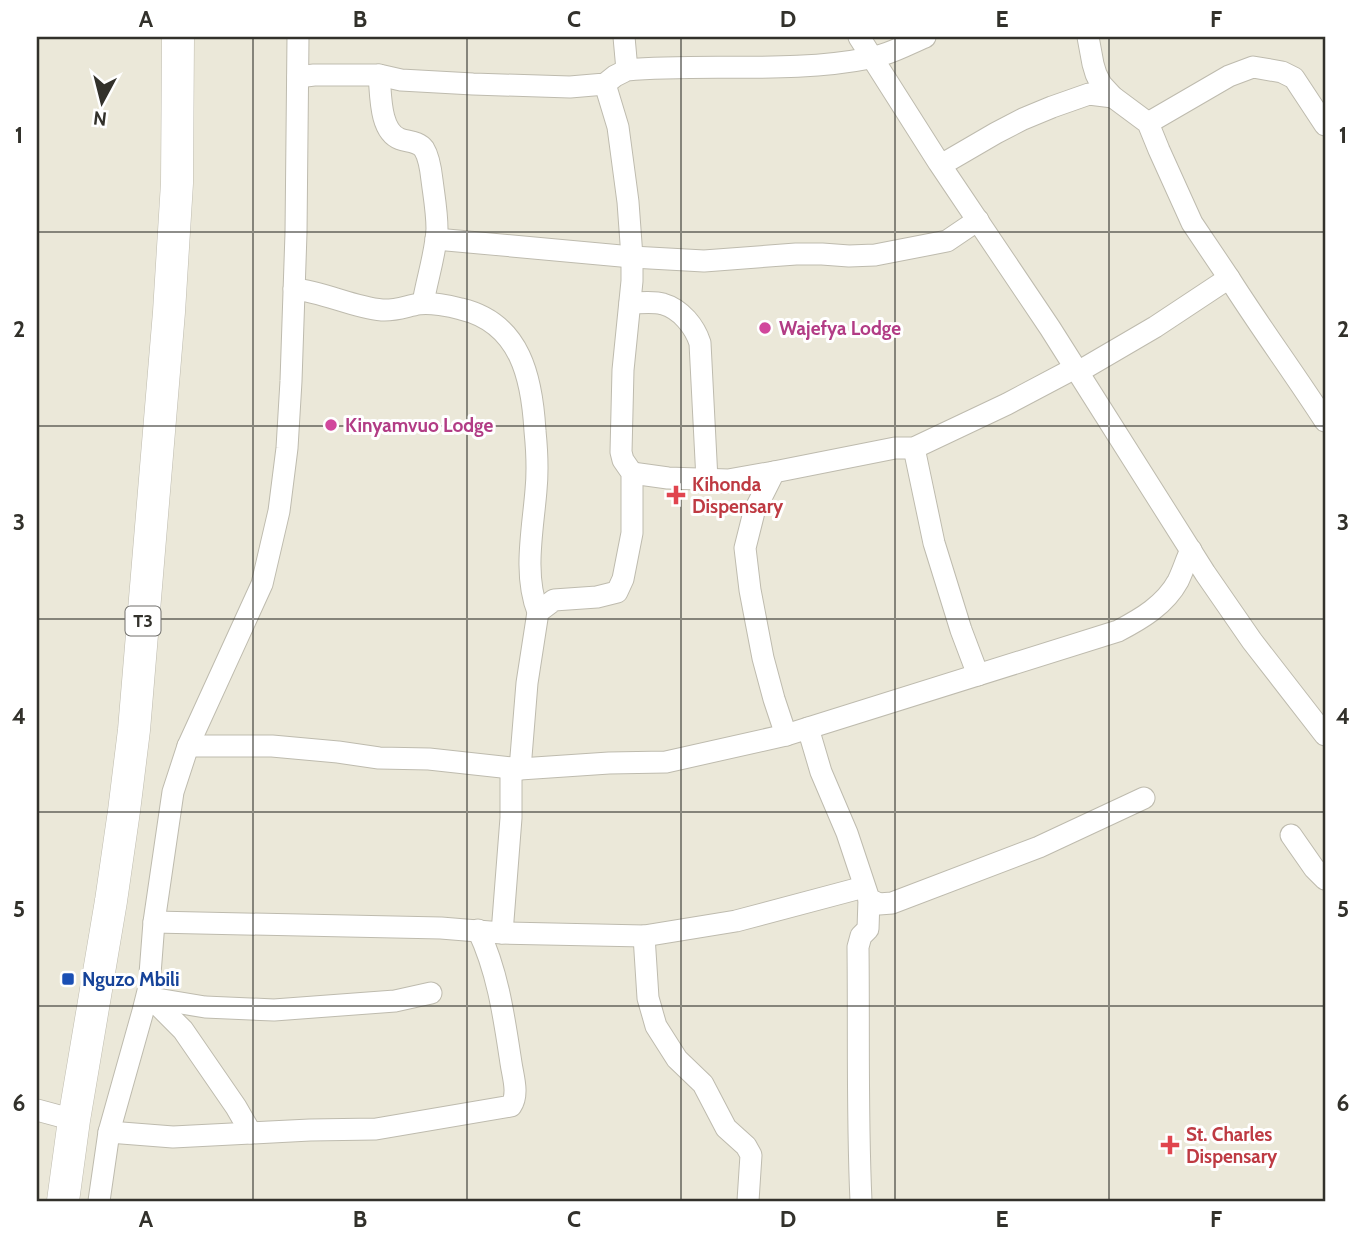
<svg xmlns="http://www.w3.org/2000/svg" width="1362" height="1238" font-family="Cabin,sans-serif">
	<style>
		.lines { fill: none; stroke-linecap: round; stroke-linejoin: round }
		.minor-casing { stroke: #bebbae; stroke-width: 23 }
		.highway-casing { stroke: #bebbae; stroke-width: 33 }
		.minor { stroke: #fff; stroke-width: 21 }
		.highway { stroke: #fff; stroke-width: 32 }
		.grid { fill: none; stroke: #32312b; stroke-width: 2; stroke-opacity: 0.55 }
		.hotel-dot { fill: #d1479c; stroke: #fff; stroke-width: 2.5 }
		.health-dot { fill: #e0444e; stroke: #fff; stroke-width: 2.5 }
		.transit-dot { fill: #1a4fb4; stroke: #fff; stroke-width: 2.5 }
		.labels { text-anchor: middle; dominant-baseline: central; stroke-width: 6; stroke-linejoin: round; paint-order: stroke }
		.shield { fill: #fff; stroke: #706f6b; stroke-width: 2 }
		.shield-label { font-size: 18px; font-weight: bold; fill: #32312b }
		.hotel-label { font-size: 19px; font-weight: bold; fill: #b23c85; stroke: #fff; text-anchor: start }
		.health-label { font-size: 19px; font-weight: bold; fill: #be3a42; stroke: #fff; text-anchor: start }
		.transit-label { font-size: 19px; font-weight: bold; fill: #164399; stroke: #fff; text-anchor: start }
		.neatline { fill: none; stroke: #32312b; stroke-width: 2.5 }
		.grid-label { font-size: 23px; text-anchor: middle; font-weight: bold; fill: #32312b }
	</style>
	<rect width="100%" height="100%" fill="#ebe8d9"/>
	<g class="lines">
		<defs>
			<g id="minor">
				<path d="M624 37 627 70"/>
				<path d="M859 37 939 163 1050 328 1205 573 1252 641 1325 735"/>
				<path d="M1088 37 1093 64 1096 74 1101 84 1113 97 1148 123 1159 150 1192 223 1229 278"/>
				<path d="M379 75C381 93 379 131 400 139 408 142 418 141 424 149 429 157 431 171 432 180 434 196 437 212 437 229 436 252 427 279 423 303"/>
				<path d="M298 77 314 75H379L401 80 473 84 570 87 605 84 615 76 627 70C708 63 790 74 870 58 889 55 908 44 925 37"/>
				<path d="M1148 123 1229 76 1253 67 1282 72 1294 78 1325 125"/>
				<path d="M941 165 996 133 1023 119 1052 107 1089 94 1113 97"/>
				<path d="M436 239 632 257 704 261 796 254H822L849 256 875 255 947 241 978 220"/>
				<path d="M294 289C324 292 352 307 382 310 395 311 407 306 419 304 429 302 451 306 461 309 521 323 532 379 535 431 537 451 538 470 536 490 533 529 523 574 538 612"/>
				<path d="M630 303C640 303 654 301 663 304 681 309 695 327 700 343L707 480"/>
				<path d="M1078 372 1155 327 1229 278C1260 327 1294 373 1325 421"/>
				<path d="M914 448 934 543 961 630 978 675"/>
				<path d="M632 473 668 478 728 480 774 472"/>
				<path d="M808 728 821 772 847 833 869 899 879 904 892 903 1039 847 1144 798"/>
				<path d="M786 735 774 699 763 658 750 590 745 548 754 512 774 472 895 448H914L1007 404 1075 368"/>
				<path d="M188 746H272L338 752 379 758 429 759 520 769 609 763 666 762 786 735 1118 631C1141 619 1165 605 1178 581 1183 571 1186 560 1191 550"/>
				<path d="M520 769 527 683 538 612 554 600 597 597 617 592 623 579 632 533V473L623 460 621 452 623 370 632 281V257L628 202 618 127 605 84"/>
				<path d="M1291 835 1314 868 1325 879"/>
				<path d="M154 922 441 928 502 933 644 936 736 921 864 887"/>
				<path d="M502 933 511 818V768"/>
				<path d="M644 936 648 998 656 1026 677 1059 703 1084 726 1128 746 1146 751 1155 748 1201"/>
				<path d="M150 996 151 998 183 1030 236 1107 251 1133"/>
				<path d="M151 998 205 1007 274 1010 395 1001 431 993"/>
				<path d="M37 1110 74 1120"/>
				<path d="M109 1132 173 1137 310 1130 376 1129 511 1106C519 1094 513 1077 511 1063 504 1017 498 972 478 930"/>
				<path d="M99 1201 109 1132 143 1011 149 987 154 922 173 792 188 746 262 584 279 511 287 448 291 381 296 233 298 37"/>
				<path d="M861 1201C857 1116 859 1032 858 947L861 936 868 929 869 899"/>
			</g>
			<path id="highway" d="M63 1201 74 1120 111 901 124 811 134 730 169 312 177 183 178 37"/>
		</defs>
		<!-- minor casing -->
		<use href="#minor" class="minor-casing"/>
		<!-- highway casing -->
		<use href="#highway" class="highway-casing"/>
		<!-- minor -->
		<use href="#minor" class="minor"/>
		<!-- highway -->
		<use href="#highway" class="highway"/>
	</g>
	<!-- grid -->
	<path class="grid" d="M253 37V1201M467 37V1201M681 37V1201M895 37V1201M1109 37V1201M37 232H1325M37 426H1325M37 619H1325M37 812H1325M37 1006H1325"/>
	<!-- markers -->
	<g class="hotel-dot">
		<circle cx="765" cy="328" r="7"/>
		<circle cx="331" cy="425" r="7"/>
	</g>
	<g class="health-dot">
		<path d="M672.5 484.5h7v7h7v7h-7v7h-7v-7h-7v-7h7z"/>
		<path d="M1166.5 1134.5h7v7h7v7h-7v7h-7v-7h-7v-7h7z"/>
	</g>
	<rect class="transit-dot" x="61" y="972" width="14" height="14" rx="3.5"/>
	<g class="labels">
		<!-- shield labels -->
		<rect class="shield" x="125.5" y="606.5" width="35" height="29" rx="5"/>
		<g class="shield-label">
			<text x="143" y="621">T3</text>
		</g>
		<!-- hotel labels -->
		<g class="hotel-label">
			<text x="779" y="328">Wajefya Lodge</text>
			<text x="345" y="425">Kinyamvuo Lodge</text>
		</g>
		<!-- health labels -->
		<g class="health-label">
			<text x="692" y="484">Kihonda<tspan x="692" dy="22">Dispensary</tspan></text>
			<text x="1186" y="1134">St. Charles<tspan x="1186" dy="22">Dispensary</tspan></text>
		</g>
		<!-- transit labels -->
		<g class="transit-label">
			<text x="82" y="979">Nguzo Mbili</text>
		</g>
	</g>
	<!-- border -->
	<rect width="1362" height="1238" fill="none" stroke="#ffffff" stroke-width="77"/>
	<!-- north arrow -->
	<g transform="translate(102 102) rotate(187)" stroke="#ffffff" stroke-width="5" paint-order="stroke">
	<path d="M0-5L12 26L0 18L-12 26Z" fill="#32312b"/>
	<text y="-10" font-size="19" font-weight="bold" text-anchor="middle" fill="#32312b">N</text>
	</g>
	<rect x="38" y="38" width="1286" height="1162" class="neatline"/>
	<g class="grid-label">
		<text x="146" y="27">A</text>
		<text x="360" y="27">B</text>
		<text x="574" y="27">C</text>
		<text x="788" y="27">D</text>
		<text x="1002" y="27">E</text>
		<text x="1216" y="27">F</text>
		<text x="19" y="143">1</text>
		<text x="1343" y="143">1</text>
		<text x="19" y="337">2</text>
		<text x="1343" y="337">2</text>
		<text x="19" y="530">3</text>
		<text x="1343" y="530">3</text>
		<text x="19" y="724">4</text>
		<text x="1343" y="724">4</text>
		<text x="19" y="917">5</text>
		<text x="1343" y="917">5</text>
		<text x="19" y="1111">6</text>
		<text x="1343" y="1111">6</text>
		<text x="146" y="1227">A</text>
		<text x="360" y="1227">B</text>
		<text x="574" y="1227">C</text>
		<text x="788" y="1227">D</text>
		<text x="1002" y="1227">E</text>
		<text x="1216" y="1227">F</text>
	</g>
</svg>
